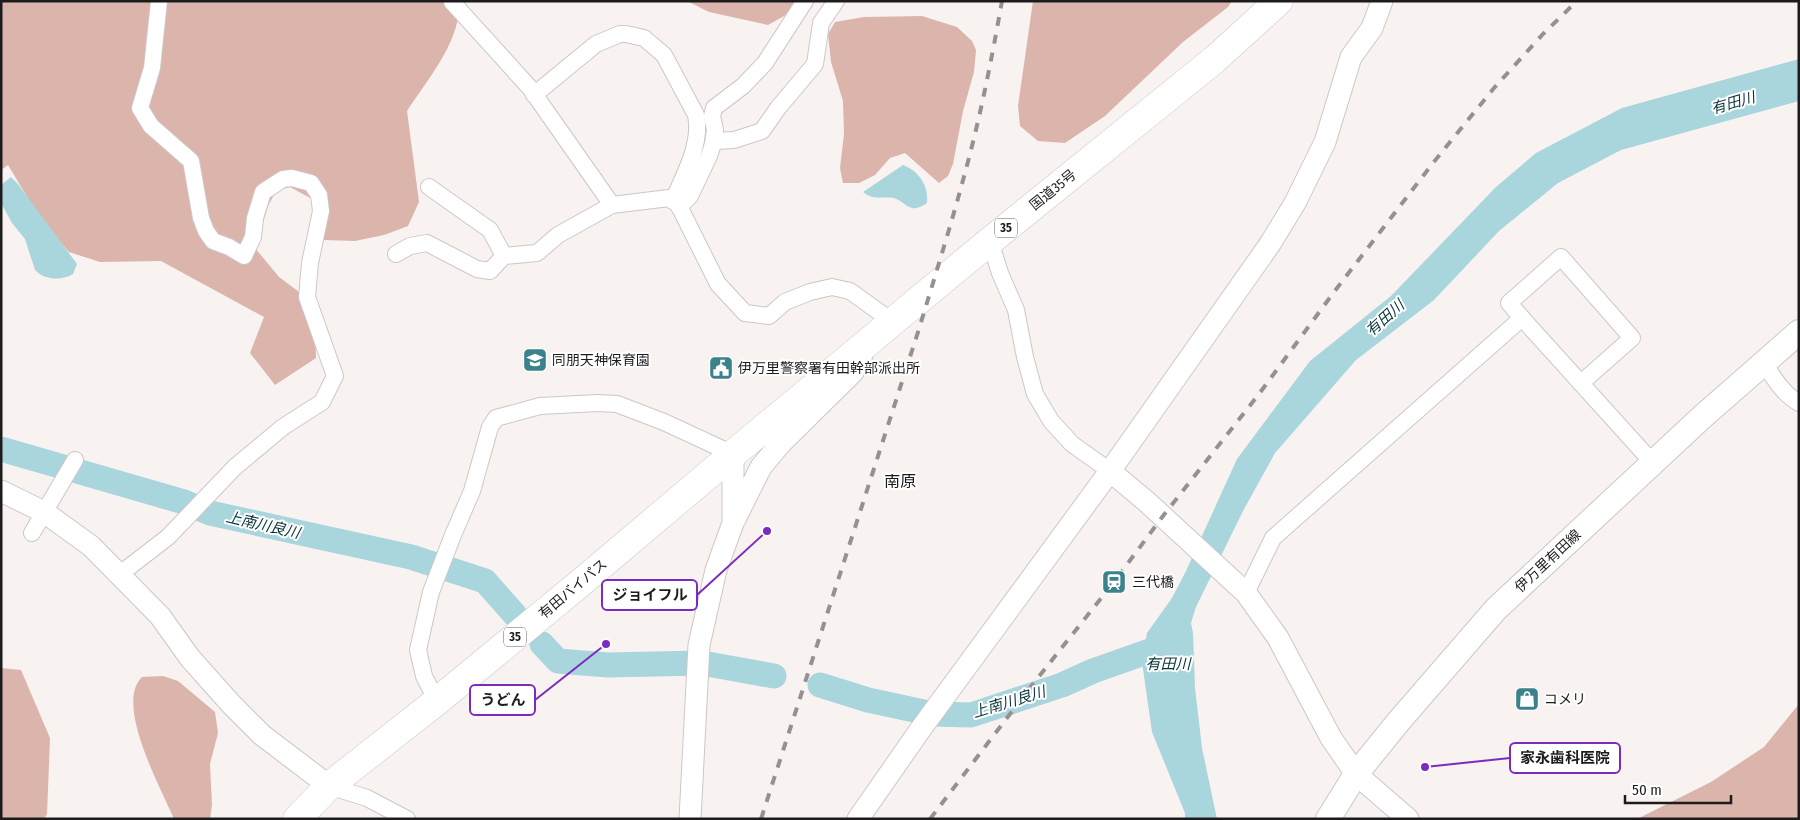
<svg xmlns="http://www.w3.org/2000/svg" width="1800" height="820" font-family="'Fira Sans Condensed','Noto Sans JP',sans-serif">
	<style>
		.forest { fill: #dbb5ac }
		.water { fill: #a9d5dc }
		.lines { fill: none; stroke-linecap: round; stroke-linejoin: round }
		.river { stroke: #a9d5dc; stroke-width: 25 }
		.minor-casing { stroke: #cdc7c6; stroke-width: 18 }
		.tertiary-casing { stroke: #cdc7c6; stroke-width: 23 }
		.secondary-casing { stroke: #cdc7c6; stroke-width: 26 }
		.trunk-casing { stroke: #cdc7c6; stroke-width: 29 }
		.minor { stroke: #fff; stroke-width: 16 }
		.tertiary { stroke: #fff; stroke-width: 21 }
		.secondary { stroke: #fff; stroke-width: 24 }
		.trunk { stroke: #fff; stroke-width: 28 }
		.rail { stroke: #959190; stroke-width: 4; stroke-dasharray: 9 9; stroke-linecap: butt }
		.labels { text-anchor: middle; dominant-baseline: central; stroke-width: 4; stroke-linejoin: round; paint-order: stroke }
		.shield { fill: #fff; stroke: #615f5f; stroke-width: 1 }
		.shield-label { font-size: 12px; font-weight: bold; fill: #1d1b1b }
		.street-label { font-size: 14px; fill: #1d1b1b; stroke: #fff }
		.poi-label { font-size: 14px; fill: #1d1b1b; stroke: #fff; text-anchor: start }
		.water-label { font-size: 15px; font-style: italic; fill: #083439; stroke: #fff }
		.quarter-label { font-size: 16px; fill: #1d1b1b; stroke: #fff }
		.leader { fill: none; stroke: #7b2cbf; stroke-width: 2 }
		.callout-dot { fill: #7b2cbf; stroke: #fff; stroke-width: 2 }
		.callout { fill: #fff; stroke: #7b2cbf; stroke-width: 2 }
		.callout-label { font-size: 15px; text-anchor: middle; font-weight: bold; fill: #1d1b1b }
	</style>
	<rect width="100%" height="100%" fill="#f8f2f1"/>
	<!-- forest -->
	<g class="forest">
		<path d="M1 1H459C462 40 427 80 407 111L419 202 408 226 384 235 355 241 323 240 312 199 290 187 276 191 268 206 255 248 279 277 314 303 316 358 275 385 250 353 264 317 161 261 100 262 69 252 41 220 8 165 1 170Z"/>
		<path d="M687 1H811L768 25 709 12Z"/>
		<path d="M1033 1H1232L1228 7 1183 42 1105 116 1065 143 1038 141 1020 126 1018 106Z"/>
		<path d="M922 16 957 27 972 41 976 50 974 72 963 111 953 164 948 176 939 183 905 153 890 158 875 175 859 183H843L840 168 844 134 843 101 831 62 828 34 835 22 864 17Z"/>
		<path d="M1 668 21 670 50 738 47 814 44 819H1Z"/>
		<path d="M163 676 178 681 215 712 218 733 210 764 212 805 210 819H174C161 788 114 704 142 677Z"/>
		<path d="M1799 704V819H1637L1711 782 1764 747Z"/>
	</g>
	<!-- water -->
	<g class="water">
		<path d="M1799 59V101L1621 150 1558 183 1499 231 1434 300 1356 360 1275 453 1243 511 1196 607 1191 623 1193 633 1195 688 1202 748 1217 819H1185V813L1152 732 1142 662 1147 633 1172 598 1186 571 1237 459 1310 361 1391 296 1496 187 1536 153 1622 108Z"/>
		<path d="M903 165C919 171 929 186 927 203 922 206 918 209 912 208 905 206 901 200 894 198 883 196 874 201 863 192Z"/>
		<path d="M11 177 18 184 77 264 73 274C62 281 44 280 35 270L25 239 12 223 1 203V185Z"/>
	</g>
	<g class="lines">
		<!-- river -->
		<g class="river">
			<path d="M1 449 184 502 210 513 411 557 485 581 515 615"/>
			<path d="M542 644 558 661 608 665 702 663 774 676"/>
			<path d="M820 685 868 700 933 714 971 715 1062 685 1093 671 1158 648 1174 638"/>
		</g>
		<defs>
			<g id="minor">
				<path d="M452 2 530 88 612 205"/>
				<path d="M534 95 596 44 620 34H626L644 38 664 55 696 115C702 144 684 175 673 201"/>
				<path d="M714 141 734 140 762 131 778 108 815 64 821 23 836 1"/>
				<path d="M429 187 490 230 504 256"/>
				<path d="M679 207 690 196 709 156 713 144 715 130 712 116 714 108 743 86 765 63 805 1"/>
				<path d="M990 241 1000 273 1016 310 1025 357 1035 394 1051 421 1072 444 1110 471"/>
				<path d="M396 254 410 246 427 243 477 269 490 271 504 256 537 253 558 235 612 205 669 198 678 204 718 284 745 313 769 316 785 302 810 292 832 287 850 291 893 322"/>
				<path d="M1522 318 1509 303 1561 257 1632 338 1581 383"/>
				<path d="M1764 363C1773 377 1783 394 1799 403"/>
				<path d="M32 533 75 460"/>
				<path d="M120 574 168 537 235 467 283 427 322 402 335 376 307 297 310 263 321 211 319 195 311 183 292 178 283 179 263 192 255 218 253 237 244 256 229 247 213 241 206 231 201 218 191 161 151 126 140 108 152 68 159 1"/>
				<path d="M1246 593 1273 538 1522 318 1653 463"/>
				<path d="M441 698 430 688 424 676 418 650 431 592 453 535 472 491 490 427 496 418 540 406 598 403 617 404 664 422 733 454"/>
				<path d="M329 786 367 798 407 819"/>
			</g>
			<g id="tertiary">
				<path d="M733 454V519"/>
				<path d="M1110 471 1147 502 1246 593 1278 638 1331 738 1356 774 1408 819"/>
				<path d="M1 491 44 512 91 546 160 616 190 658 231 704 262 735 329 786"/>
				<path d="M690 819 699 645 716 570 733 523 761 467 781 443 853 372 862 355"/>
				<path d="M858 819 920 730 1110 471 1270 244 1295 203 1325 142 1351 57 1372 28 1382 1"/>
			</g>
			<path id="secondary" d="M1328 819 1356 774 1399 721 1496 609 1701 418 1799 332"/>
			<path id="trunk" d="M297 819 329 786 441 698 578 585 733 454 990 241 1214 60 1279 1"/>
		</defs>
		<!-- minor casing -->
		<use href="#minor" class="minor-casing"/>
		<!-- tertiary casing -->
		<use href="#tertiary" class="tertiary-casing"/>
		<!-- secondary casing -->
		<use href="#secondary" class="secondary-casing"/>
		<!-- trunk casing -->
		<use href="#trunk" class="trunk-casing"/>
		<!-- minor -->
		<use href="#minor" class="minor"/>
		<!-- tertiary -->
		<use href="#tertiary" class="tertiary"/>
		<!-- secondary -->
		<use href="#secondary" class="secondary"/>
		<!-- trunk -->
		<use href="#trunk" class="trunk"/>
		<!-- rail -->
		<g class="rail">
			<path d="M761 819 919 329C935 276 952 222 966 169 981 114 992 57 1002 1"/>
			<path d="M930 819 1029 689 1114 582 1163 516 1259 394 1334 292 1433 163 1494 88 1543 34 1577 1"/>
		</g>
	</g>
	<!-- icons -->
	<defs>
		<symbol id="school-square" viewBox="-11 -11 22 22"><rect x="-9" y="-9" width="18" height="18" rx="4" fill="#3b828c" stroke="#fff"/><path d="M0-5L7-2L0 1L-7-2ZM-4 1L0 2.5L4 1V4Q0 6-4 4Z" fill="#fff"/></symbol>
		<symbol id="civic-square" viewBox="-11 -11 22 22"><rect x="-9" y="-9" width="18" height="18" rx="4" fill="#3b828c" stroke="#fff"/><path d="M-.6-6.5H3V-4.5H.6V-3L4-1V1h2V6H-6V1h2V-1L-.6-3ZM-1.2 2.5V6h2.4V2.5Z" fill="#fff"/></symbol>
		<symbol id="station-square" viewBox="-11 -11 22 22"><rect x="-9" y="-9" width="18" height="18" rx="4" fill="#3b828c" stroke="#fff"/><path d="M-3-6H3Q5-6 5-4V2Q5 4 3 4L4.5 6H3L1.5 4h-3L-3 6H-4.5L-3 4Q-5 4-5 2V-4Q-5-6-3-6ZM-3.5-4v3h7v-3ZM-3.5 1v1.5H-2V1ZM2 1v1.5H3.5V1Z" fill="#fff"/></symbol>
		<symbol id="shop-square" viewBox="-11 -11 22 22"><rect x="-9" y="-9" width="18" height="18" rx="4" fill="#3b828c" stroke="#fff"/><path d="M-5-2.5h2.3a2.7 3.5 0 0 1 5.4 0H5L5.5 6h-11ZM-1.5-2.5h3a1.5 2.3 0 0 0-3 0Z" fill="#fff"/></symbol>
	</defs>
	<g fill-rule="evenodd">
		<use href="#school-square" x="521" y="346" width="28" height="28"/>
		<use href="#civic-square" x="707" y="354" width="28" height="28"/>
		<use href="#station-square" x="1100" y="568" width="28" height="28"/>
		<use href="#shop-square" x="1513" y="685" width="28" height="28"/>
	</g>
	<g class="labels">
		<!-- shield labels -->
		<g class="shield">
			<rect x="995" y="218.5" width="22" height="19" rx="4"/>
			<rect x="504" y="627.5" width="22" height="19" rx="4"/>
		</g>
		<g class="shield-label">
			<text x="1006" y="228">35</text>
			<text x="515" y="637">35</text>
		</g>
		<!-- street labels -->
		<g class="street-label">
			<text transform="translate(1053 190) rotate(-39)">国道35号</text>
			<text transform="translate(1548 561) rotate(-43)">伊万里有田線</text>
			<text transform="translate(573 589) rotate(-40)">有田バイパス</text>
		</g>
		<!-- poi labels -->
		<g class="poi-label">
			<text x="552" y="360">同朋天神保育園</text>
			<text x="738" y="368">伊万里警察署有田幹部派出所</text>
			<text x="1132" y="582">三代橋</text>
			<text x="1544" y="699">コメリ</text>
		</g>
		<!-- water labels -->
		<g class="water-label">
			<text transform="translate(1733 103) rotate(-16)">有田川</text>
			<text transform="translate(1385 318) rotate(-42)">有田川</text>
			<text transform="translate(263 525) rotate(13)">上南川良川</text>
			<text x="1168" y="664">有田川</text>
			<text transform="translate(1009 702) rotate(-17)">上南川良川</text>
		</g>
		<!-- quarter labels -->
		<g class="quarter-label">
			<text x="900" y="481">南原</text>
		</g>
	</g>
	<!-- callouts -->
	<path class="leader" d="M767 531L697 595M606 644L535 700M1425 767L1510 758"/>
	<g class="callout-dot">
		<circle cx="767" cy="531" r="5"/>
		<circle cx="606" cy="644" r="5"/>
		<circle cx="1425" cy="767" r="5"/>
	</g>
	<g class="callout">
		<rect x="602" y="580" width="95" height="30" rx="5"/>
		<rect x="470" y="685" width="65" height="30" rx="5"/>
		<rect x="1510" y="743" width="110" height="30" rx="5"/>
	</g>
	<g class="callout-label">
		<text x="650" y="600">ジョイフル</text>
		<text x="503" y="705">うどん</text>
		<text x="1565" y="763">家永歯科医院</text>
	</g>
	<!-- border -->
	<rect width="1800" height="820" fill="none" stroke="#1d1b1b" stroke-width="5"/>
	<!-- scale -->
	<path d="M1625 795v8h106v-8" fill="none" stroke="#1d1b1b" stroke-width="2.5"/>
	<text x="1632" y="795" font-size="15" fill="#1d1b1b" stroke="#ffffff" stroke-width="4" paint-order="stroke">50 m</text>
</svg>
